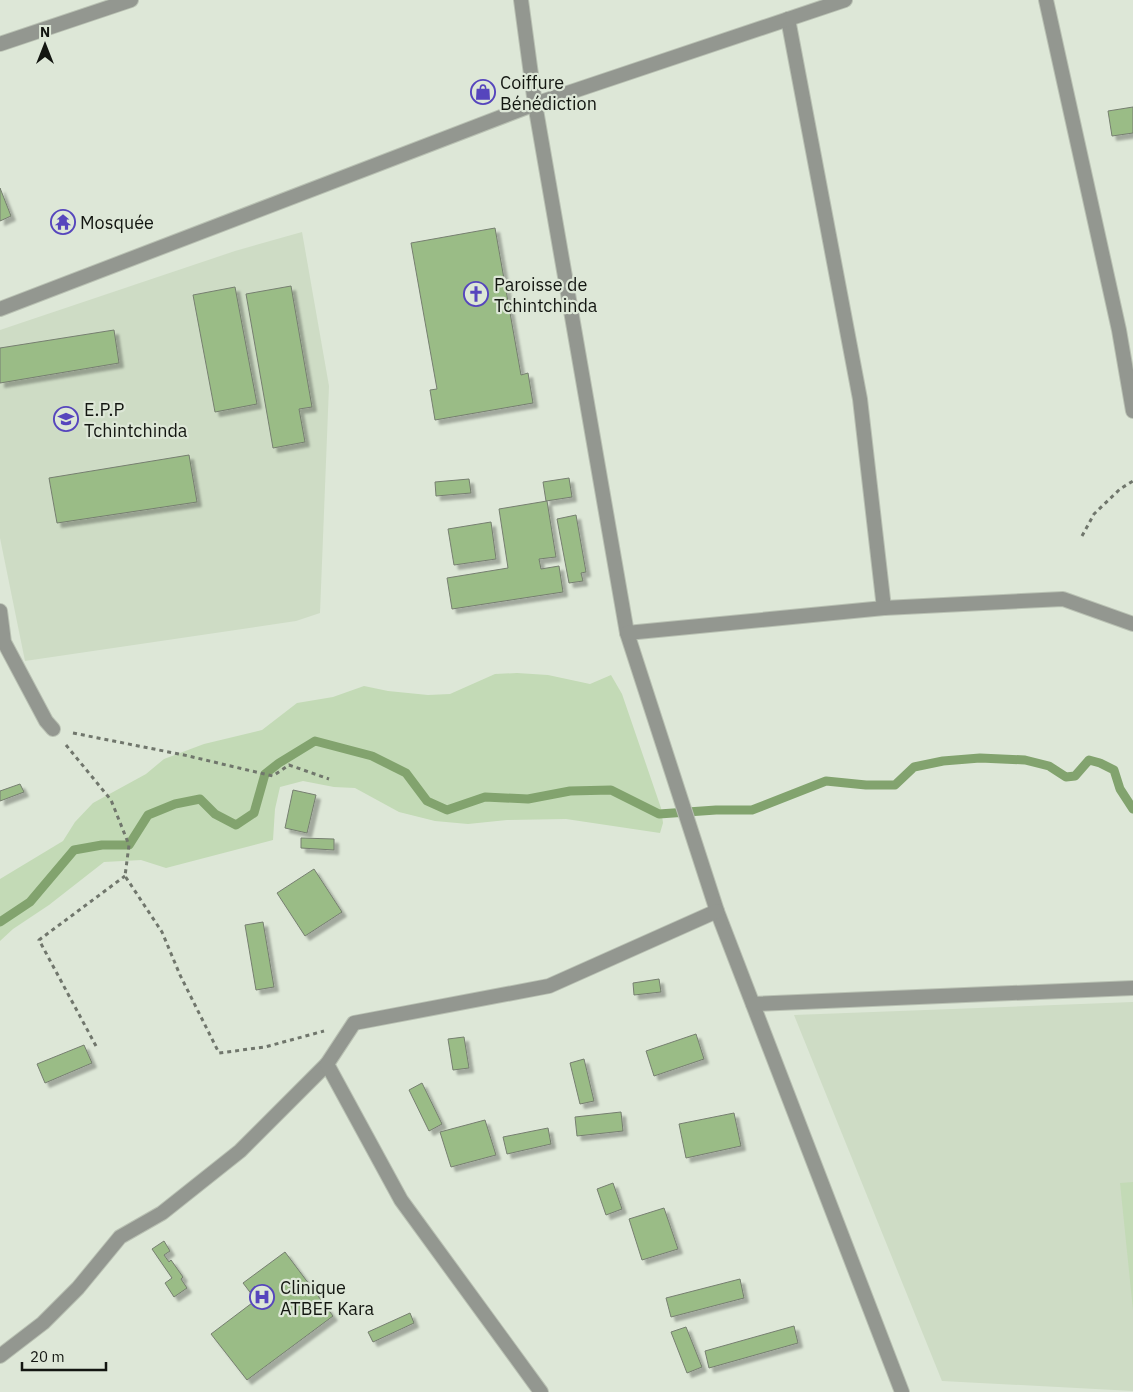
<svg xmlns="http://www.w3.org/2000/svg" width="1133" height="1392" font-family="'IBM Plex Sans',sans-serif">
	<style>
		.built { fill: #cedcc5 }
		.green { fill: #c3dab6 }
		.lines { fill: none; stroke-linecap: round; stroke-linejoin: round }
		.stream { stroke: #82a36e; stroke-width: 9 }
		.building { fill: #9abc86; stroke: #767f70; filter: url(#shadow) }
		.minor-casing { stroke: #b9c1b3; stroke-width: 16 }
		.path { stroke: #70766c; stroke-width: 3; stroke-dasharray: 4 4; stroke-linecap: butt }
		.minor { stroke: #939790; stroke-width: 14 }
		.labels { text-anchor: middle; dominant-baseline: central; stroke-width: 4.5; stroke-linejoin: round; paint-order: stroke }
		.poi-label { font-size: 18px; fill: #131611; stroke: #dde7d7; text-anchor: start }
	</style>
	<defs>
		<filter id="shadow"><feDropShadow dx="4.5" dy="4.5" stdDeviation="1" flood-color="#0004"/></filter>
	</defs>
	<rect width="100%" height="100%" fill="#dde7d7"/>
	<!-- built -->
	<g class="built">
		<path d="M302 232 329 386 320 613 296 621 25 661 0 538V330L235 251Z"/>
		<path d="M1133 1002V1391L942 1381 794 1015Z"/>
	</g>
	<!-- green -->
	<g class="green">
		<path d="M517 673 548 675 590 684 611 675 622 694 661 808 663 823 660 833 566 819 507 820 468 824 435 821 399 812 355 788 334 787 303 781 280 787 275 809 273 840 166 868 141 860 104 862 49 905 13 929 0 941V879L63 841 75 822 93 803 146 774 164 759 204 744 262 730 297 703 333 697 364 686 388 691 428 695 450 694 495 674Z"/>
		<path d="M1133 1182V1310L1120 1183Z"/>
	</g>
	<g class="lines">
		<!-- stream -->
		<path class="stream" d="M0 922 30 902 74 850 102 845H129L148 815 175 804 200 799 215 814 236 825 254 813 265 774 279 763 315 741 372 756 406 773 427 801 447 810 485 797 528 799 570 791 611 790 659 814 716 810H752L826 781 866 785H895L914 767 943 761 980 758 1025 760 1049 766 1066 777 1075 776 1089 760 1100 763 1114 770 1120 789 1133 809"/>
	</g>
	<!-- building -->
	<g class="building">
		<path d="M1133 107V133L1112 136 1108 111Z"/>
		<path d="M0 188 11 216 0 221Z"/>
		<path d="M495 228 521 375 528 373 533 403 435 420 430 390 437 389 411 243Z"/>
		<path d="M291 286 312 407 299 409 305 442 273 448 246 294Z"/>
		<path d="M235 287 257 404 215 412 193 295Z"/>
		<path d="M114 330 119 363 0 383V348Z"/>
		<path d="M189 455 197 502 57 523 49 478Z"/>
		<path d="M569 478 572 497 546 501 543 482Z"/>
		<path d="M469 479 471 493 436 496 435 482Z"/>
		<path d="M547 501 556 557 539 559 541 569 559 566 563 592 452 609 447 578 508 568 499 509Z"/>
		<path d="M576 515 586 572 581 573 583 581 569 583 557 519Z"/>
		<path d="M491 522 496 559 454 565 448 529Z"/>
		<path d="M20 784 24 792 0 801V791Z"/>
		<path d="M293 790 316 795 307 833 285 828Z"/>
		<path d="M301 838 334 839V850L301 848Z"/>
		<path d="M314 869 342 912 305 936 277 893Z"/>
		<path d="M263 922 274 987 256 990 245 925Z"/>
		<path d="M659 979 661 992 634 995 633 983Z"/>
		<path d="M696 1034 704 1059 654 1076 646 1051Z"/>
		<path d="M464 1037 469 1068 453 1070 448 1039Z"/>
		<path d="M84 1045 92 1063 45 1083 37 1064Z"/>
		<path d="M584 1059 594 1101 580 1104 570 1063Z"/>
		<path d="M422 1083 442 1124 429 1131 409 1090Z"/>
		<path d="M621 1112 623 1131 577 1136 575 1117Z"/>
		<path d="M734 1113 741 1146 686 1158 679 1124Z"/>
		<path d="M485 1120 496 1155 451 1167 440 1132Z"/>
		<path d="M548 1128 551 1144 507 1154 503 1137Z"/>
		<path d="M613 1183 622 1209 606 1215 597 1189Z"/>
		<path d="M664 1208 678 1249 642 1260 629 1219Z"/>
		<path d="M164 1241 170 1251 164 1255 169 1262 171 1260 183 1277 181 1279 187 1288 174 1297 165 1283 172 1278 152 1249Z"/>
		<path d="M285 1252 333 1316 247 1380 211 1334 256 1300 243 1283Z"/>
		<path d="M740 1279 744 1298 671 1317 666 1298Z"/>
		<path d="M410 1313 414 1323 373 1342 368 1332Z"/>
		<path d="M794 1326 798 1343 709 1368 705 1351Z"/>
		<path d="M686 1327 702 1367 687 1373 671 1332Z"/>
	</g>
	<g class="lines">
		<defs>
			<g id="minor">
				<path d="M521 0 535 104 627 633 717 911 902 1392"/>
				<path d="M1046 0 1119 330 1133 411"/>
				<path d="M788 19 860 399 884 608"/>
				<path d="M0 44 131 0"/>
				<path d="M0 309 535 104 845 0"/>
				<path d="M0 611 4 642 46 721 53 729"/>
				<path d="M627 633 884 608 1063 599 1133 624"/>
				<path d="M753 1004 1133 988"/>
				<path d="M0 1356 43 1323 78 1288 120 1237 162 1213 240 1151 327 1064"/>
				<path d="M541 1392 401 1200 327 1064 354 1023 549 986 717 911"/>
			</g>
		</defs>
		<!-- minor casing -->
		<use href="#minor" class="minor-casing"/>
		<!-- path -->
		<g class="path">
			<path d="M1082 536 1094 514 1120 489 1133 481"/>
			<path d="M73 733 184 755 273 776 289 765 329 779"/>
			<path d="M66 745 111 800 129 845 125 876 162 932 180 975 219 1053 265 1047 324 1031"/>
			<path d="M96 1046 39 940 125 876"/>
		</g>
		<!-- minor -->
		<use href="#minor" class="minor"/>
	</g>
	<!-- icons -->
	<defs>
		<symbol id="shop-ring" viewBox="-11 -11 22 22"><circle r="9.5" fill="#dde7d7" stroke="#5645bd" stroke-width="1.5"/><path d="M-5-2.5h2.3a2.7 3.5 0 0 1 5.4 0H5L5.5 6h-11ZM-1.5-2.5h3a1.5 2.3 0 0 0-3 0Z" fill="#5645bd"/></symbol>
		<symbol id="temple-ring" viewBox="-11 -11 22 22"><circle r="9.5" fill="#dde7d7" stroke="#5645bd" stroke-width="1.5"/><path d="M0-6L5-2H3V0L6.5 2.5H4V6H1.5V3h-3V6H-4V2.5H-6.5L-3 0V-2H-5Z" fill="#5645bd"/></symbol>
		<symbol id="church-ring" viewBox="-11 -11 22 22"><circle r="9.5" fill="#dde7d7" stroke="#5645bd" stroke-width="1.5"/><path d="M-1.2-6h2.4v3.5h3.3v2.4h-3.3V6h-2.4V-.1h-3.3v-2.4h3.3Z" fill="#5645bd"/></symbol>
		<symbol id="school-ring" viewBox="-11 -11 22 22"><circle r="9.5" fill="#dde7d7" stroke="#5645bd" stroke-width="1.5"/><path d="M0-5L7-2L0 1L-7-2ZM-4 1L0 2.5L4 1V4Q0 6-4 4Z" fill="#5645bd"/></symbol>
		<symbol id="hospital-ring" viewBox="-11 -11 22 22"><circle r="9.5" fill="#dde7d7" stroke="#5645bd" stroke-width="1.5"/><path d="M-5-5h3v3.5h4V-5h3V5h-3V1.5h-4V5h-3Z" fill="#5645bd"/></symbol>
	</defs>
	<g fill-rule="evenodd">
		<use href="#shop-ring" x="469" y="78" width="28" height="28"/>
		<use href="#temple-ring" x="49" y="208" width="28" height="28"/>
		<use href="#church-ring" x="462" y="280" width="28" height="28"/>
		<use href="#school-ring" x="52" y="405" width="28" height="28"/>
		<use href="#hospital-ring" x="248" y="1283" width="28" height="28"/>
	</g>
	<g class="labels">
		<!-- poi labels -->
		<g class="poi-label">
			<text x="500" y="82">Coiffure<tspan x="500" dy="21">Bénédiction</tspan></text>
			<text x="80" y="222">Mosquée</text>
			<text x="494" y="284">Paroisse de<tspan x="494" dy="21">Tchintchinda</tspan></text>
			<text x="84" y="409">E.P.P<tspan x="84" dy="21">Tchintchinda</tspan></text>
			<text x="280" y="1287">Clinique<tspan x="280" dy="21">ATBEF Kara</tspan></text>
		</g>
	</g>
	<!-- north arrow -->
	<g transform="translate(45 45)" stroke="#dde7d7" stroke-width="4" paint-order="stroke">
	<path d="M0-4L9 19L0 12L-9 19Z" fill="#131611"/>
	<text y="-8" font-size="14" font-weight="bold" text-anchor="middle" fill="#131611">N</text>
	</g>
	<!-- scale -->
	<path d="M22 1362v8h84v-8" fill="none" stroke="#131611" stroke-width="2.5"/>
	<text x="30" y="1362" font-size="15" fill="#131611" stroke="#dde7d7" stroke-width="4" paint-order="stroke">20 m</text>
</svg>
